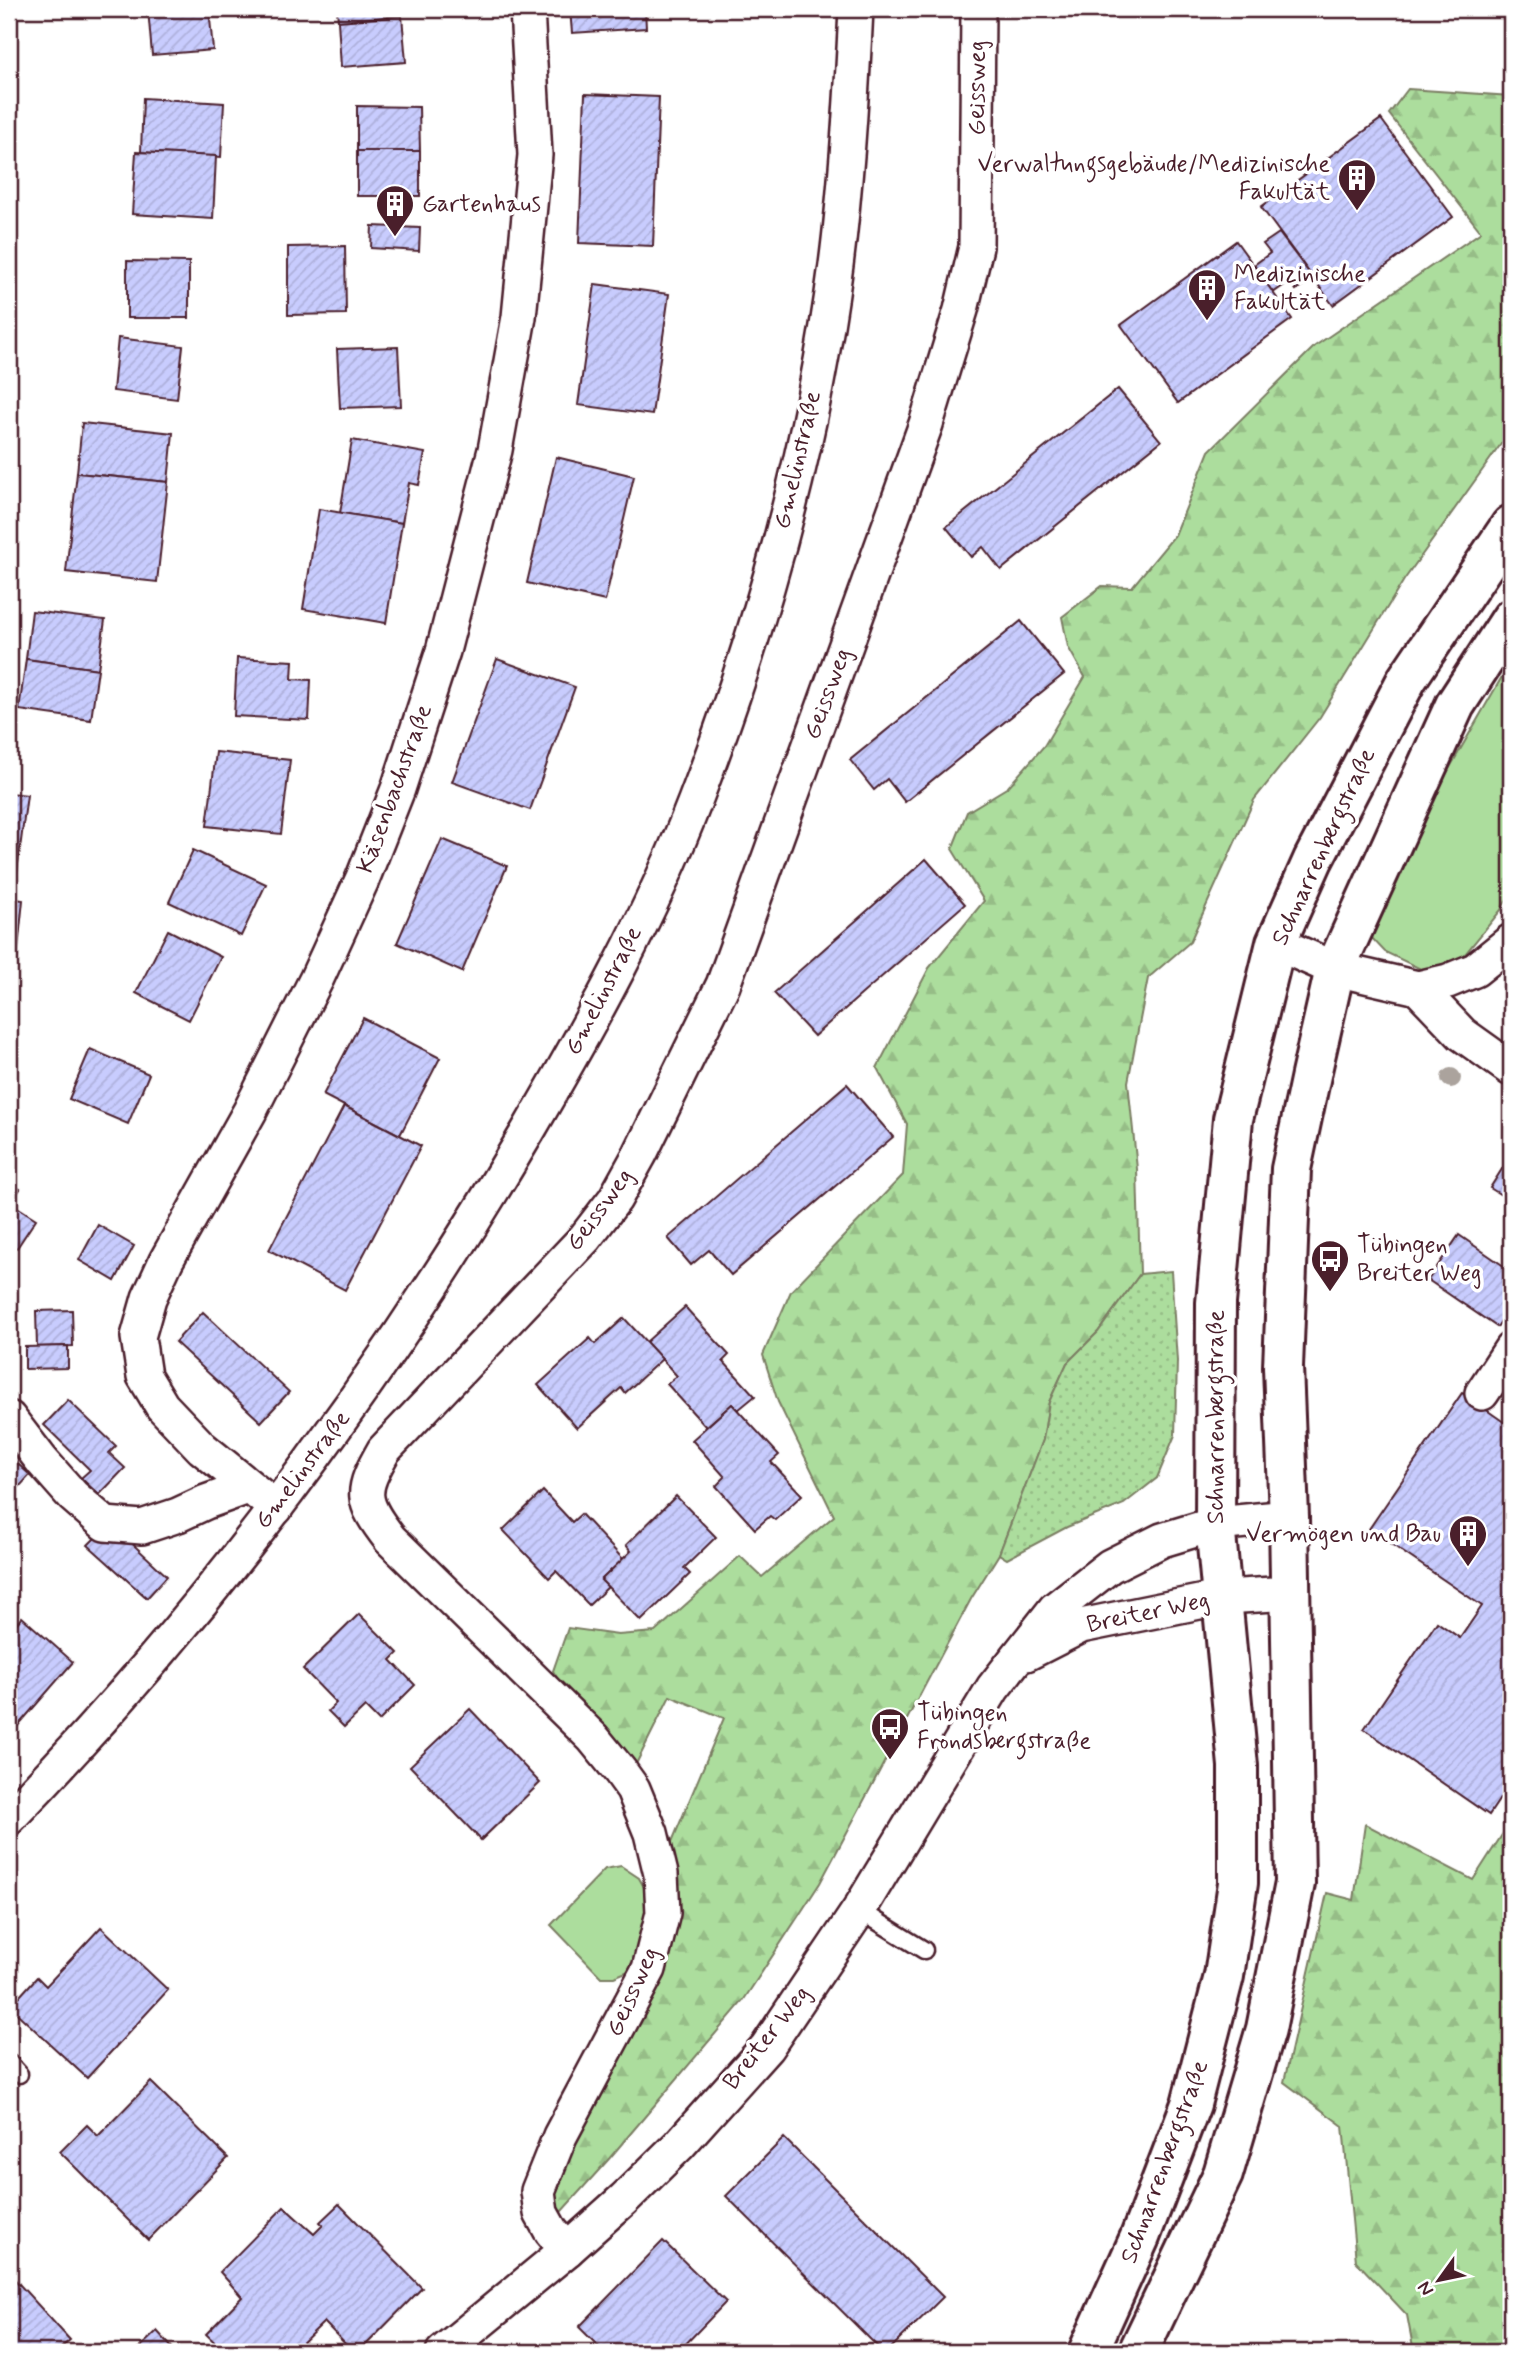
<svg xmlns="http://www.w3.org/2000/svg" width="1520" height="2361" font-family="Mynerve,sans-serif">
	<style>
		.grass { fill: #acdd9d; stroke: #7b7e64; stroke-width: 2 }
		.forest { fill: url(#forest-firs); stroke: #7b7e64; stroke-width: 2 }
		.park { fill: url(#park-dots); stroke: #7b7e64; stroke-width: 2 }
		.building { fill: url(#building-hatch); stroke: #4a1f2b; stroke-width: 2 }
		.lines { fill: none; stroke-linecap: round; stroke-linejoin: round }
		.service-casing { stroke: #4a1f2b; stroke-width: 21 }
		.minor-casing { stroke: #4a1f2b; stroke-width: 38 }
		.tertiary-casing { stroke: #4a1f2b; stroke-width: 44 }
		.service { stroke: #fff; stroke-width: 16 }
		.minor { stroke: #fff; stroke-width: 33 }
		.tertiary { stroke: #fff; stroke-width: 38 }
		.tree { fill: #aba39d }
		.labels { text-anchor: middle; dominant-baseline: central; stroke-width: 7; stroke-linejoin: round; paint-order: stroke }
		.street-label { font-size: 24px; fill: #4a1f2b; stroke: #fff }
		.poi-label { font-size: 24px; fill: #4a1f2b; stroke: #fff; text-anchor: start }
	</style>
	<defs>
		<pattern id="forest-firs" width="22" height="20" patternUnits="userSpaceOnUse" patternTransform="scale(1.75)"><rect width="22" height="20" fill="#acdd9d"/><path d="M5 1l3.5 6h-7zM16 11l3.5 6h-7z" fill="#96bd87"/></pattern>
		<pattern id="park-dots" width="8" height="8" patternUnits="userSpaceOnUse" patternTransform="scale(1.75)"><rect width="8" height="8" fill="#acdd9d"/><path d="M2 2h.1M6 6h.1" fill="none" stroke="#96bd87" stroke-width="1.8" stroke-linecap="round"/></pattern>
		<pattern id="building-hatch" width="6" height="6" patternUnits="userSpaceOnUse" patternTransform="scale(1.75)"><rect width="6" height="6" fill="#c8ccfe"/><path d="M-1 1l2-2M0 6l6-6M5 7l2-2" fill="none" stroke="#adafda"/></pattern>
	</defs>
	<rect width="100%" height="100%" fill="#fff"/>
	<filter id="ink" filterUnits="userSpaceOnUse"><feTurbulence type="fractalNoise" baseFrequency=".0143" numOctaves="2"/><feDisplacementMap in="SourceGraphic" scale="14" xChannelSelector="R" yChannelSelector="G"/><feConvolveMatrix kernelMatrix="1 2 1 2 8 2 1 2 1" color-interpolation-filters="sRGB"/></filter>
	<g filter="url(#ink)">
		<!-- grass -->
		<g class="grass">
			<path d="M1511 661V892L1501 910 1462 958 1427 972 1385 952 1369 935 1437 790Z"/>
			<path d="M621 1866 639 1878 650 1898 641 1947 631 1970 614 1977H601L551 1925 605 1869Z"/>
		</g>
		<!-- forest -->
		<g class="forest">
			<path d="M1408 89 1511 96V430L1404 580 1320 717 1254 800 1190 942 1148 978 1128 1082 1137 1169 1140 1274 1098 1332 1067 1363 1049 1402 1043 1440 999 1554 971 1599 820 1883 743 2001 608 2160 552 2222 547 2212 574 2131 661 1963 679 1883 671 1844 724 1718 670 1696 635 1766 571 1700 553 1671 568 1628 618 1635 655 1632 740 1556 762 1577 834 1516 778 1402 763 1355 791 1291 903 1175 907 1124 877 1068 929 968 984 901 952 849 967 812 1008 787 1044 746 1085 677 1068 647 1062 617 1102 586 1132 587 1175 535 1209 451 1315 346 1481 232 1389 114Z"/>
			<path d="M1511 1821V2352L1502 2347 1477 2352H1414L1407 2315 1356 2261 1343 2126 1284 2082 1327 1893 1354 1900 1365 1824 1473 1880Z"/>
		</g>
		<!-- park -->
		<path class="park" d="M1171 1271 1177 1361 1175 1435 1157 1478 1124 1504 1067 1527 1007 1559 999 1554 1043 1440 1049 1402 1067 1363 1098 1332 1140 1274Z"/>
		<!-- building -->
		<g class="building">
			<path d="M148 9H209L213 50 152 55Z"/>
			<path d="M337 9H402V16L338 21Z"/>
			<path d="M570 9H645L646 28 572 33Z"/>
			<path d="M402 16 406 62 341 67 338 21Z"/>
			<path d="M585 94 659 97 653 246 579 243Z"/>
			<path d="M143 98 224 103 221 157 141 152Z"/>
			<path d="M357 106 419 107 420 151H357Z"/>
			<path d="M1381 119 1453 217 1333 305 1261 207Z"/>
			<rect x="357" y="151" width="63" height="45"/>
			<path d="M136 152 216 156 213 219 132 214Z"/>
			<path d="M372 226 420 228 419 251 371 248Z"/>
			<path d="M1279 233 1313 278 1296 290 1290 281 1273 293 1254 265 1270 253 1263 244Z"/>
			<path d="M1236 241 1292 319 1178 403 1121 325Z"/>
			<path d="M345 246 346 314 288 315V247Z"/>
			<path d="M127 261 189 262V318H127Z"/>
			<path d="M595 284 669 294 652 415 578 405Z"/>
			<path d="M118 338 183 346 177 399 113 391Z"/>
			<path d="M398 347 401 406 340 408 337 349Z"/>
			<path d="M1118 389 1161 441 1001 570 983 547 971 557 946 527Z"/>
			<path d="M82 423 173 433 168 482 77 473Z"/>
			<path d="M352 440 425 453 419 485 409 483 402 523 340 513Z"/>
			<path d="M556 457 634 476 605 601 527 583Z"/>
			<path d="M77 473 168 482 157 582 66 572Z"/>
			<path d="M319 509 402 523 386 623 303 609Z"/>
			<path d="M32 611 105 620 98 669 26 659Z"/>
			<path d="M1021 621 1064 674 905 802 887 779 874 790 850 760Z"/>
			<path d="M237 658 293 661 292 679 311 680 309 720 234 716Z"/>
			<path d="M26 659 98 669 91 720 19 710Z"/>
			<path d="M497 659 575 687 530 810 452 782Z"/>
			<path d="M216 752 290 760 281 834 207 826Z"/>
			<path d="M9 793 27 795 17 872 9 871Z"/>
			<path d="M442 839 507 866 462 972 397 943Z"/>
			<path d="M193 850 266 884 241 936 169 902Z"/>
			<path d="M926 859 965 904 814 1036 774 993Z"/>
			<path d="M9 898 23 900 17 959 9 958Z"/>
			<path d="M168 930 221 957 189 1020 136 993Z"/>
			<path d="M363 1018 440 1058 400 1135 323 1095Z"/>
			<path d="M90 1049 149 1074 128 1124 69 1099Z"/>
			<path d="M847 1084 893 1137 731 1275 709 1250 691 1265 668 1238Z"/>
			<path d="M344 1106 421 1146 345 1290 269 1250Z"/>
			<path d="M1511 1155V1201L1490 1188Z"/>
			<path d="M9 1182 20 1189 11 1203 36 1219 17 1248 9 1243Z"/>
			<path d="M98 1225 134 1246 115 1281 79 1260Z"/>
			<path d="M1459 1235 1511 1271V1306L1497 1327 1428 1280Z"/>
			<path d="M685 1307 729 1355 723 1361 755 1396 738 1410 732 1404 706 1427 667 1384 677 1376 646 1342Z"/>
			<path d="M72 1310 73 1346 37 1347 36 1311Z"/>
			<path d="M203 1312 289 1392 261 1422 175 1342Z"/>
			<path d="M624 1318 662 1359 625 1393 621 1388 577 1428 538 1385 590 1338 595 1344Z"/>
			<path d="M68 1346V1368L25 1369V1347Z"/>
			<path d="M1462 1393 1511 1427V1782L1489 1815 1364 1729 1437 1622 1460 1638 1482 1606 1369 1529Z"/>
			<path d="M68 1400 116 1446 109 1453 125 1468 99 1495 81 1478 90 1470 44 1425Z"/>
			<path d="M732 1404 779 1455 771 1462 802 1495 775 1520 770 1516 755 1529 716 1486 725 1477 692 1440Z"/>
			<path d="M9 1456 30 1475 9 1498Z"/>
			<path d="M543 1491 572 1522 581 1514 623 1559 601 1580 608 1587 589 1605 556 1571 549 1578 503 1530Z"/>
			<path d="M676 1496 716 1537 684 1568 690 1574 641 1621 601 1580 631 1551 626 1545Z"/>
			<path d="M97 1536H124L167 1576 147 1598 88 1545Z"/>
			<path d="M359 1614 398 1653 391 1660 415 1685 379 1721 365 1707 344 1727 328 1711 336 1703 303 1669Z"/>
			<path d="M22 1617 73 1662 9 1736V1632Z"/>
			<path d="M470 1709 540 1783 481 1840 410 1766Z"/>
			<path d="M101 1927 168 1990 87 2078 10 2007 37 1977 46 1986Z"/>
			<path d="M151 2082 228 2158 148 2240 60 2152 87 2125 98 2136Z"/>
			<path d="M784 2138 943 2297 887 2352H883L726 2196Z"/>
			<path d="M339 2204 422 2288 359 2352 350 2349 324 2322 293 2352H225L206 2334 242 2297 220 2272 284 2207 314 2234 323 2225 320 2222Z"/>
			<path d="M663 2241 726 2302 678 2352H604L579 2327Z"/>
			<path d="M9 2273 70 2340 56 2352H9Z"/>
			<path d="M157 2331 176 2352H135Z"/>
		</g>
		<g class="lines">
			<defs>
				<g id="service">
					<path d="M859 1910 924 1950"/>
					<path d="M9 2063 19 2074"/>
				</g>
				<g id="minor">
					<path d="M1276 943 1335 969 1418 988 1448 981 1475 970 1511 941"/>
					<path d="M1418 988 1462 1034 1511 1069"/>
					<path d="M1482 1393 1511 1349"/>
					<path d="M9 1418 42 1461 73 1496 105 1524 142 1527 178 1515 206 1502 248 1487"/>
					<path d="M276 1508 202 1448 162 1406 144 1376 138 1337 149 1298 166 1261 250 1111 317 978 362 880 398 789 443 651 495 450 519 317 535 155 527 9"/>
					<path d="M1026 1654 1081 1626 1224 1597 1290 1593"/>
					<path d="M9 1818C209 1612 382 1379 528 1131 590 1025 651 915 695 801 761 629 812 448 836 265 847 180 852 94 856 9"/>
					<path d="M567 2250 551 2231 541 2213 538 2191 560 2136 649 1969 663 1913 661 1874 651 1833 633 1789 620 1771 593 1738 390 1539C360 1500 360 1492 384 1450L585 1238 615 1199 640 1154 723 985 926 424 961 310 976 247 978 9"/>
					<path d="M443 2352 567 2250 624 2199 679 2145 767 2047 859 1910 993 1688 1055 1609 1110 1566 1162 1540 1215 1524 1289 1517"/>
				</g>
				<g id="tertiary">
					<path d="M1088 2352 1140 2237 1191 2104 1224 1976 1238 1883V1766L1215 1524 1216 1303 1233 1119 1276 943 1313 860 1407 679 1511 525"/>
					<path d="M1138 2352 1223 2174 1266 2029 1295 1883 1289 1517 1283 1367 1291 1169 1311 1075 1335 969 1455 705 1511 619"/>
				</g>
			</defs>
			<!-- service casing -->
			<use href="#service" class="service-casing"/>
			<!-- minor casing -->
			<use href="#minor" class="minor-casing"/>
			<!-- tertiary casing -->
			<use href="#tertiary" class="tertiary-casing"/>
			<!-- service -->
			<use href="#service" class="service"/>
			<!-- minor -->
			<use href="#minor" class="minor"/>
			<!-- tertiary -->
			<use href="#tertiary" class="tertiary"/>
		</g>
		<!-- trees -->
		<circle class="tree" cx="1451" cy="1078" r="10"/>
	</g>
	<!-- icons -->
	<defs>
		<symbol id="building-pin" viewBox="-11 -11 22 30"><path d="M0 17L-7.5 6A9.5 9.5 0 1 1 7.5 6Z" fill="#4a1f2b" stroke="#fff"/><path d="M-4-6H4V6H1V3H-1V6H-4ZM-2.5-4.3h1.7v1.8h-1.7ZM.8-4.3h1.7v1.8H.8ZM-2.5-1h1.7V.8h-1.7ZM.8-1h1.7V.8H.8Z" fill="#fff"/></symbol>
		<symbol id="bus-pin" viewBox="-11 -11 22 30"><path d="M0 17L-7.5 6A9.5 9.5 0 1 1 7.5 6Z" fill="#4a1f2b" stroke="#fff"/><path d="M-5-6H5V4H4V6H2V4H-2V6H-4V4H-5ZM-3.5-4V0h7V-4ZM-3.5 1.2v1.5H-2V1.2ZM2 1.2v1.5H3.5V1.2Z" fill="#fff"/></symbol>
	</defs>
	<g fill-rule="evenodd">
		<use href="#building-pin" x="1335" y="156" width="44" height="60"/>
		<use href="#building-pin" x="373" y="182" width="44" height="60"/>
		<use href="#building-pin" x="1185" y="266" width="44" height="60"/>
		<use href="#bus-pin" x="1308" y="1237" width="44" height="60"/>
		<use href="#building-pin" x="1446" y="1512" width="44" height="60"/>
		<use href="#bus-pin" x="868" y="1705" width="44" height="60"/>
	</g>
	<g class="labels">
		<!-- street labels -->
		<g class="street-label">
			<text transform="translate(977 88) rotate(-90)">Geissweg</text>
			<text transform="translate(798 460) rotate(-77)">Gmelinstraße</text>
			<text transform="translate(828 694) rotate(-70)">Geissweg</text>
			<text transform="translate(395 789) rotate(-70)">Käsenbachstraße</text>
			<text transform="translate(1324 847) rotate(-65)">Schnarrenbergstraße</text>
			<text transform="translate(604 991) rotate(-63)">Gmelinstraße</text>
			<text transform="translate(600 1210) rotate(-54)">Geissweg</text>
			<text transform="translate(1216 1417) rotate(-90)">Schnarrenbergstraße</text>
			<text transform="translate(303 1470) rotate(-53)">Gmelinstraße</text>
			<text transform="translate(1148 1613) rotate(-12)">Breiter Weg</text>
			<text transform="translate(633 1992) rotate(-66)">Geissweg</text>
			<text transform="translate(767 2038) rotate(-52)">Breiter Weg</text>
			<text transform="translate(1165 2162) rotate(-70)">Schnarrenbergstraße</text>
		</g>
		<!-- poi labels -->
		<g class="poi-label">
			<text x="1330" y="164" text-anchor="end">Verwaltungsgebäude/Medizinische<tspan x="1330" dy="28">Fakultät</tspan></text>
			<text x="422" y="204">Gartenhaus</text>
			<text x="1234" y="274">Medizinische<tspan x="1234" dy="28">Fakultät</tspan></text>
			<text x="1357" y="1245">Tübingen<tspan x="1357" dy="28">Breiter Weg</tspan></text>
			<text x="1441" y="1534" text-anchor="end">Vermögen und Bau</text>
			<text x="917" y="1713">Tübingen<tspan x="917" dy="28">Frondsbergstraße</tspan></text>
		</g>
	</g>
	<!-- margin -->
	<rect width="1520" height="2361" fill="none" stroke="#fff" stroke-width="35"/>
	<rect x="18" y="18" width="1485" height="2326" fill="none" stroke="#4a1f2b" stroke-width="2.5" filter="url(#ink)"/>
	<!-- north arrow -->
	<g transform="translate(1439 2280) rotate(237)" stroke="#ffffff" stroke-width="5" paint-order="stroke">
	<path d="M0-5L12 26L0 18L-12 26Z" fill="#4a1f2b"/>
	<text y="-10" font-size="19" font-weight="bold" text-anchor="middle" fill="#4a1f2b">N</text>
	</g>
</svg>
